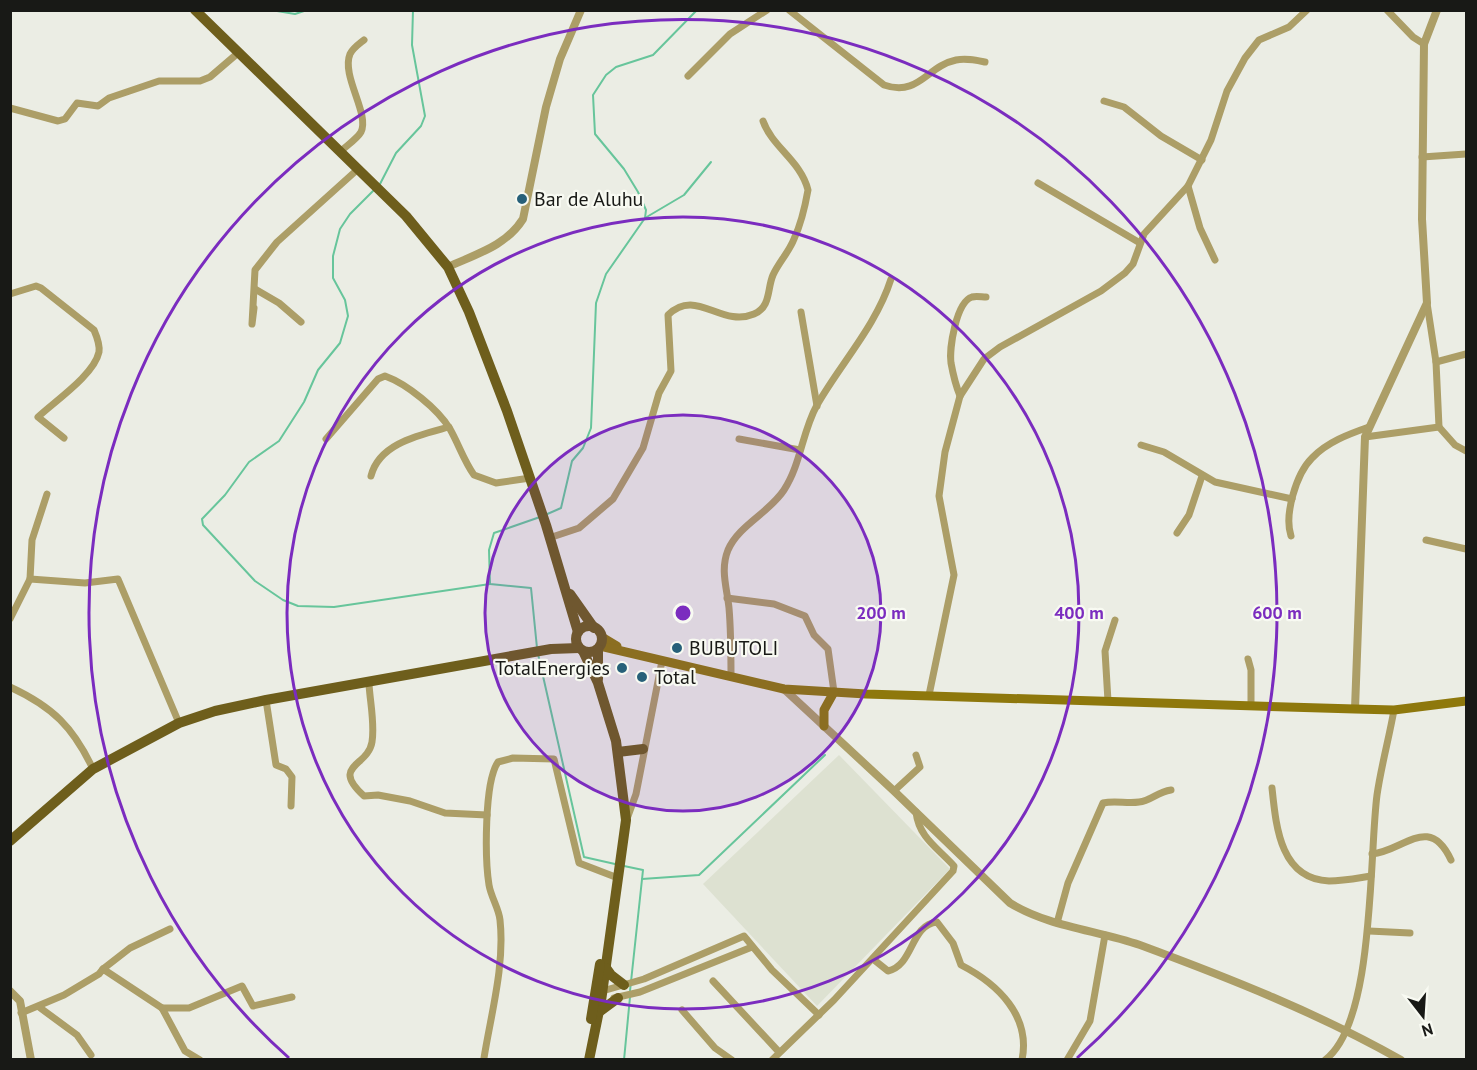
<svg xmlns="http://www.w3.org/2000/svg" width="1477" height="1070" font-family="'PT Sans',sans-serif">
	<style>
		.built { fill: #dde1d1 }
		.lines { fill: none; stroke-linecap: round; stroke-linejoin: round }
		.stream { stroke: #67c59b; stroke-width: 2 }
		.minor { stroke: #ac9e67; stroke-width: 7 }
		.tertiary { stroke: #ac9e67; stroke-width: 8 }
		.secondary { stroke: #8e780c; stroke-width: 9 }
		.primary { stroke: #6e5e1c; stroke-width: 10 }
		.ring { fill: none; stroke: #7b2cbf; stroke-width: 3 }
		.poi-dot { fill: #276079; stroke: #f8faf2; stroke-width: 2 }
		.labels { text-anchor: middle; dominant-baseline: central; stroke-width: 4.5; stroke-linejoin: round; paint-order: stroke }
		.poi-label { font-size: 20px; fill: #181916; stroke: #f8faf2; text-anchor: start }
		.centre { fill: #7b2cbf; stroke: #f8faf2; stroke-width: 3 }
		.ring-label { font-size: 18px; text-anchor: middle; font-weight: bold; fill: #7b2cbf; stroke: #f8faf2; stroke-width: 4.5; stroke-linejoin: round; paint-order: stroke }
	</style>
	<rect width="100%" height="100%" fill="#ebede4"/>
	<!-- built -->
	<path class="built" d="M839 755 950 869 817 1006 703 884Z"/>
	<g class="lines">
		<!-- stream -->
		<g class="stream">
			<path d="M271 10 295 14 307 10"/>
			<path d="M380 184 396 153 421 126 425 116 412 45 413 10"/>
			<path d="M374 190 350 214 340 229 333 256V278L345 300 348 316 340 343 318 370 304 402 279 441 249 462 225 495 202 519 203 525 255 581 283 600 298 606 334 607 490 584"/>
			<path d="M645 218 684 195 711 162"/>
			<path d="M545 515 561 508 572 461 583 448 591 428 596 303 606 274 645 218 646 210 638 192 624 169 595 134 593 95 606 75 616 67 653 55 697 10"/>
			<path d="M537 648 531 588 490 584 489 550 494 533 540 517"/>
			<path d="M538 654 584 857 615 864"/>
			<path d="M624 866 643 870 630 991"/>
			<path d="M642 879 699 875 825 755"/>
			<path d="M624 1060 630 997"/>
		</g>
		<!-- minor -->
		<g class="minor">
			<path d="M789 10 884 85C919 97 927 66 956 60 966 58 975 60 985 62"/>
			<path d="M1387 10 1413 37 1424 44"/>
			<path d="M688 76 730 34 767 10"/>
			<path d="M1104 101 1124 107 1161 136 1202 160"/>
			<path d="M10 108 58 121 65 119 77 103 98 106 109 98 159 81H200L210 77 238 53"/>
			<path d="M340 152C346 146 357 139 361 132 370 114 341 76 350 54 353 48 359 44 364 40"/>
			<path d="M1422 157 1466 154"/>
			<path d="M1038 183 1140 243"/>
			<path d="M1215 260 1200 228 1188 186 1211 140 1227 91 1245 58 1259 40 1289 27 1307 10"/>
			<path d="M255 289 279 303 301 322"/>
			<path d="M10 294 36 286 41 288 94 330C97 337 100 345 99 352 94 375 55 401 38 417L64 438"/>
			<path d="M254 308 252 324 255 270 277 242 358 169"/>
			<path d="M801 312 817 406"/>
			<path d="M1436 362 1466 354"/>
			<path d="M960 396C956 386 953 374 951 363 949 349 956 302 972 297 976 296 982 297 986 297"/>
			<path d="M1439 427 1455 445 1466 451"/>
			<path d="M1365 437 1439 427 1436 362 1427 303"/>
			<path d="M326 439 378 379 385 376C407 384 438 409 450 429 459 445 464 461 474 475L496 483 530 478"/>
			<path d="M739 439 800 450"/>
			<path d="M1141 445 1164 452 1215 482 1292 499"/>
			<path d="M371 476C379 443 420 435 449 427"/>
			<path d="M1177 533 1189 515 1202 476"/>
			<path d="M1291 536C1284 515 1296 474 1312 458 1327 442 1349 434 1369 427"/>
			<path d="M549 538 579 528 613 499 643 448 659 393 671 371 668 315C696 287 721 328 754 314 771 307 767 289 773 275 779 262 789 252 794 239 801 224 805 207 808 190 801 161 772 147 763 121"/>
			<path d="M1426 540 1466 549"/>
			<path d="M30 579 85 583 118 579 179 723"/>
			<path d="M727 598 774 604 805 616 814 635 828 649 834 692"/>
			<path d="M10 619 30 579 32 540 47 494"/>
			<path d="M1248 659 1251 670V705"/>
			<path d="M731 677C731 654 731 631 729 608 727 588 720 570 728 550 739 525 769 513 784 490 801 464 802 432 817 405 841 363 876 326 891 279"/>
			<path d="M369 684C370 702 375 724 372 742 368 767 330 765 364 796L378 795 410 801 445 813 487 815"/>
			<path d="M10 687C53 707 73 727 93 769"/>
			<path d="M929 695 954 575 939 496 945 452 960 396 984 359 1000 347 1101 291 1125 273 1133 264 1144 234 1188 186"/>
			<path d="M266 700 276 765 286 769 292 777 291 806"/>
			<path d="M1108 701 1105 651 1115 620"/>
			<path d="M1272 788C1276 826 1280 879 1329 881 1343 881 1358 878 1371 876"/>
			<path d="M894 791 920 767 916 755"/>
			<path d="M628 816 636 794 662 661"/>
			<path d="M1372 854C1404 851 1429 813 1451 860"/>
			<path d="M1057 923 1068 883 1103 803C1115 800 1127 804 1139 802 1151 801 1157 792 1171 790"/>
			<path d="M1369 931 1410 933"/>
			<path d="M873 959 888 971C914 965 910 925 937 922L953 943 961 965C998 984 1031 1016 1022 1060"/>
			<path d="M103 969 130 948 170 929"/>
			<path d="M713 981 779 1052"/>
			<path d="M599 992 644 979 744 936 772 970 819 1015"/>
			<path d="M614 998 640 992 752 947"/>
			<path d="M39 1007 77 1035 91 1055"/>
			<path d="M162 1008H189L242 986 253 1006 292 997"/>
			<path d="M682 1010 715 1048 732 1060"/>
			<path d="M21 1013 64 995 99 974 103 969 162 1008 185 1051 200 1060"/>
			<path d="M484 1058C491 1014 505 965 500 920 499 909 491 897 489 885 485 860 484 782 498 762L513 758 554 759 579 863 618 878"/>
			<path d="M772 1060 834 1000 953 871 954 866C938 848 919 838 916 812"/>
			<path d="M1067 1060 1090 1021 1105 935"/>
			<path d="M1325 1060C1375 1023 1369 855 1377 795 1381 767 1389 738 1394 710"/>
		</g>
		<!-- tertiary -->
		<g class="tertiary">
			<path d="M448 267C476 254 506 246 523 219L546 107 560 59 581 10"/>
			<path d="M784 689 894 791 1010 903C1049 927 1097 930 1140 945 1229 978 1318 1013 1401 1060"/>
			<path d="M1355 709 1365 437 1427 303 1422 219 1424 44 1437 10"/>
			<path d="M10 991 20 1001 31 1060"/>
		</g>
		<!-- secondary -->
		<g class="secondary">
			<path d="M602 637 617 646"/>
			<path d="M600 646 784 689 866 694 1355 709 1394 710 1466 701"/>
			<path d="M824 726V710L834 692"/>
		</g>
		<!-- primary -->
		<g class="primary">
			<path d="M195 10 406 216 448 267 469 312 507 411 546 525 578 632"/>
			<path d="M570 594 594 628"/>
			<circle cx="589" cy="639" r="13"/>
			<path d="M598 649V679"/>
			<path d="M583 651 598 683 616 741 626 820 601 1001 589 1060"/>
			<path d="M618 752 643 749"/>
			<path d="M10 841 93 769 179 723 215 711 266 700 551 649 579 648"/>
			<path d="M606 968 611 975 624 985"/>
			<path d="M599 1012 618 998"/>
			<path d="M591 1019 600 964"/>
		</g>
	</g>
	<!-- distance rings -->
	<circle cx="683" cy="613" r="198" fill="#7b2cbf" fill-opacity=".12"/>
	<g class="ring">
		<circle cx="683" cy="613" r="198"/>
		<circle cx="683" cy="613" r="396"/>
		<path d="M289 1058A594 594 0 1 1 1077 1058"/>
	</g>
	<!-- markers -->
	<g class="poi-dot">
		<circle cx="522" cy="199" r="6"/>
		<circle cx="677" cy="648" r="6"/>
		<circle cx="622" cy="668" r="6"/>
		<circle cx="642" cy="677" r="6"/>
	</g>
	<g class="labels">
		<!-- poi labels -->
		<g class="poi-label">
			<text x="534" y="199">Bar de Aluhu</text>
			<text x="689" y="648">BUBUTOLI</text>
			<text x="610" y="668" text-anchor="end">TotalEnergies</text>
			<text x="654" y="677">Total</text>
		</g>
	</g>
	<circle cx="683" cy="613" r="9" class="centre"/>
	<g class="ring-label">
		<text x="881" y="619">200 m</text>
		<text x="1079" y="619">400 m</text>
		<text x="1277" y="619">600 m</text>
	</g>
	<!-- border -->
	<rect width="1477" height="1070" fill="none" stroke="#181916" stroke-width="24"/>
	<!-- north arrow -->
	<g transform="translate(1423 1016) rotate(163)" stroke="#f8faf2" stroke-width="4.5" paint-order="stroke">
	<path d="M0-4.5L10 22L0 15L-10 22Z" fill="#181916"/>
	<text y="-9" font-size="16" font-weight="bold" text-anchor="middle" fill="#181916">N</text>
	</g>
</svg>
